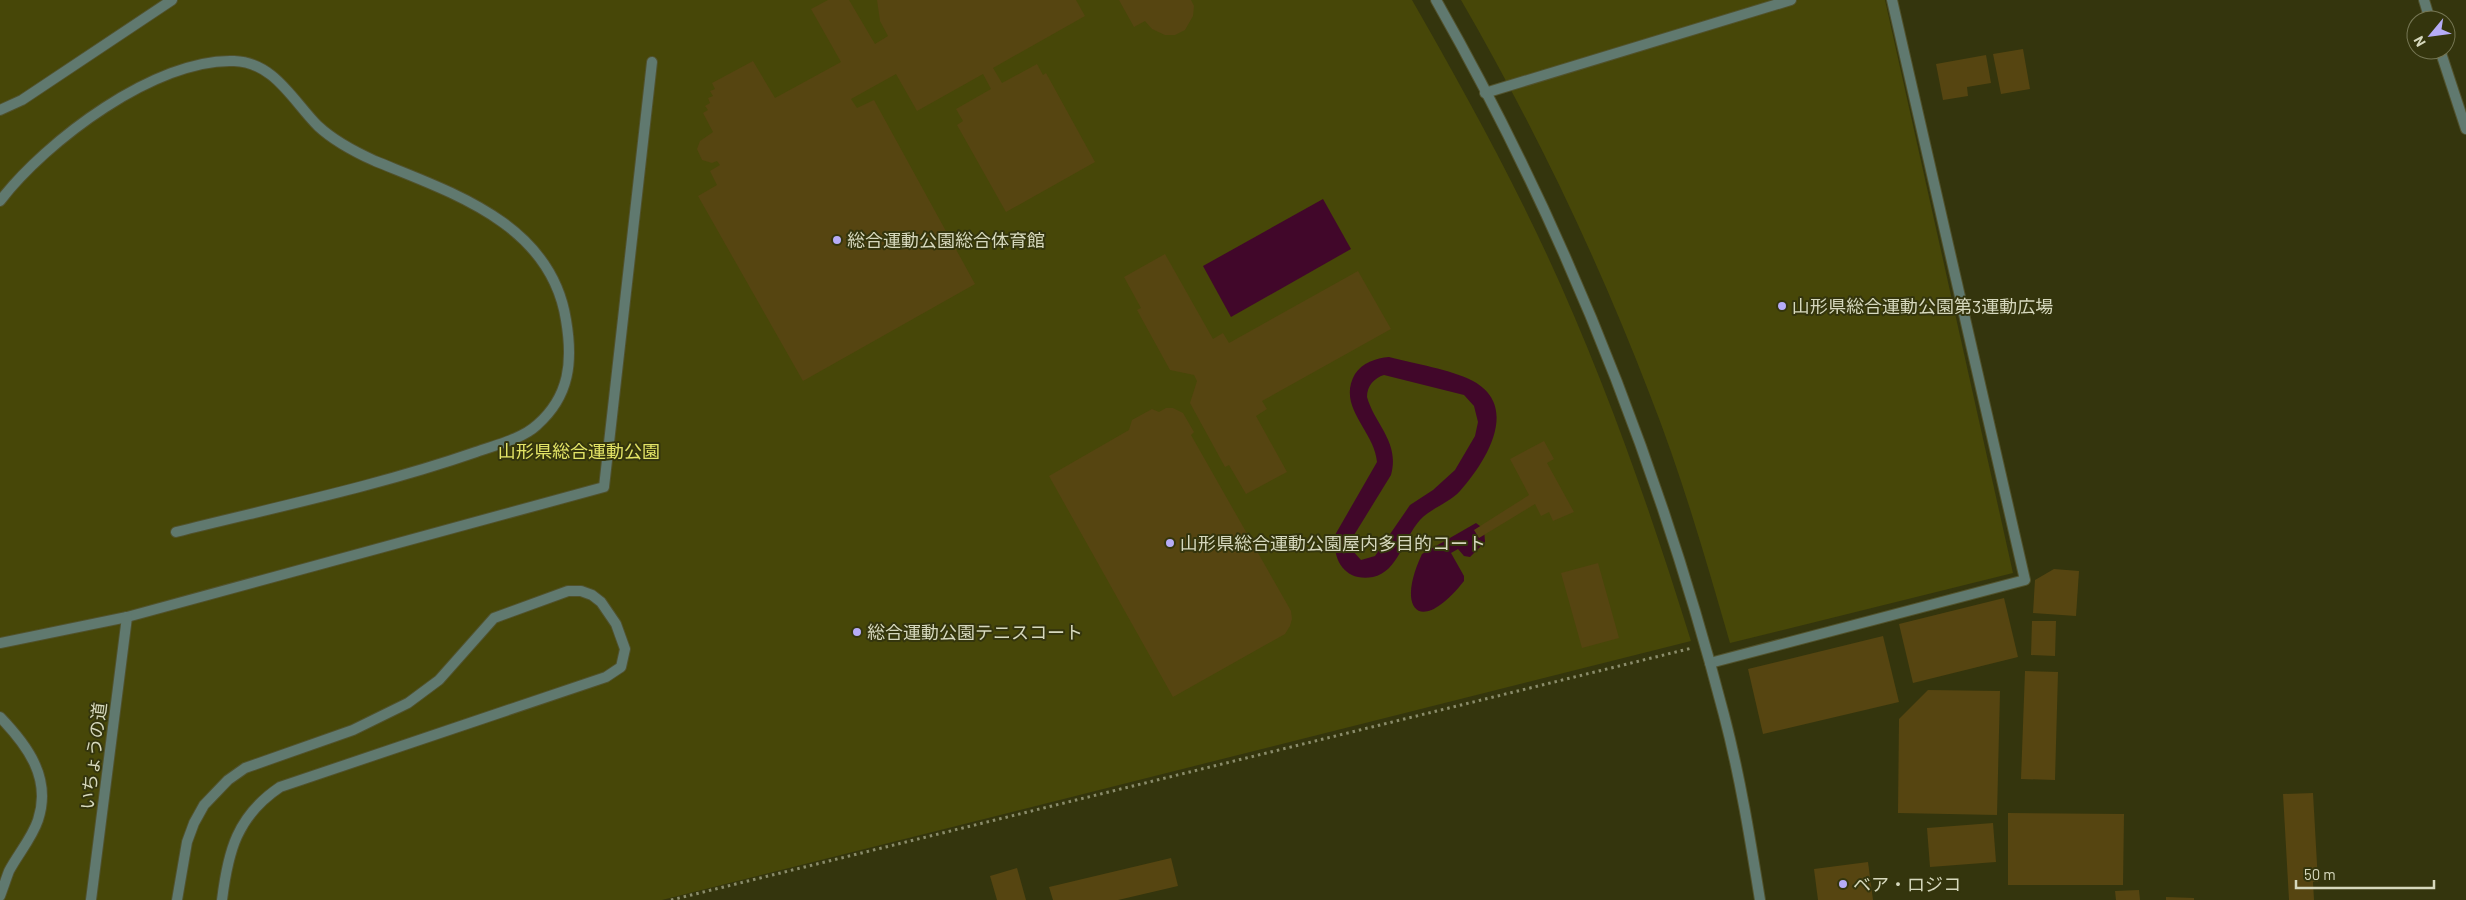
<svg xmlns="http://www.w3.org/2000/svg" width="2466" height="900" font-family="Barlow,'Noto Sans JP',sans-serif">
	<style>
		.green { fill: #474708 }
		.water { fill: #41072a; fill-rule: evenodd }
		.building { fill: #564511 }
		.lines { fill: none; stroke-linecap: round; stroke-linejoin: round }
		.service-casing { stroke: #51522d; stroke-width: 12 }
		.minor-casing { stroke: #51522d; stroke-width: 12 }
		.tertiary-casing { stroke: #51522d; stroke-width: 12 }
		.path { stroke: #8a8c6a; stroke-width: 3; stroke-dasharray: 2.5 4; stroke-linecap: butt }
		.service { stroke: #60796f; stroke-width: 10 }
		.minor { stroke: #60796f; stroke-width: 10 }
		.tertiary { stroke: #60796f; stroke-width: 10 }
		.poi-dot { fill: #b6acf8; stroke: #34350d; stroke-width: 2 }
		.labels { text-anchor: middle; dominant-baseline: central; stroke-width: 4; stroke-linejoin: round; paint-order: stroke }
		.poi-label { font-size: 18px; fill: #d6d8bd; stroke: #34350d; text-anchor: start }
		.park-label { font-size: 18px; fill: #e3e466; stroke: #34350d }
		.street-label { font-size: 18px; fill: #d6d8bd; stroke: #34350d }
	</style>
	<rect width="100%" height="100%" fill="#34350d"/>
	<!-- green -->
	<g class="green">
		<path d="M0 0H1412C1451 68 1489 136 1524 207 1593 346 1645 493 1691 641L662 900H0Z"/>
		<path d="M1461 0H1885L2013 573 1730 643C1706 560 1682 476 1650 395 1598 259 1534 126 1461 0Z"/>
	</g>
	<!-- water -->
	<g class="water">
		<path d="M1323 199 1351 249 1231 317 1203 266Z"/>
		<path d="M1389 357C1415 364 1450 369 1473 381 1521 407 1485 463 1460 491 1449 503 1431 508 1420 520 1404 537 1398 572 1373 577 1345 582 1332 560 1335 535L1377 462C1375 431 1336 407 1355 374 1362 363 1376 358 1389 357ZM1384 375 1464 395 1474 406 1478 422 1475 436 1455 470 1433 490 1410 505 1375 556 1361 560 1352 550 1351 540 1391 475C1400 442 1375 425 1367 397 1367 386 1374 378 1384 375Z"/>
		<path d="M1476 523 1484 529 1485 542 1470 557 1464 556 1458 549 1451 553 1464 576V581C1421 636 1395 611 1422 554Z"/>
	</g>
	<!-- building -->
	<g class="building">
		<path d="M828 0H849L875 44 888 36 880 21 877 0H1076L1085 16 993 68 1002 83 1037 64 1043 75 1046 73 1095 162 1006 212 957 125 963 121 956 109 991 89 983 74 917 111 896 74 851 99 857 108 874 100 975 284 803 381 698 196 717 185 710 171 720 165 717 161 712 163 702 160 697 149 700 141 713 132 703 113 708 110 705 106 710 103 708 98 713 96 710 91 715 89 712 83 753 61 775 98 841 62 811 9Z"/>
		<path d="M1119 0H1191L1194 6 1193 16 1185 30 1175 35H1165L1152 29 1145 21 1134 27Z"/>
		<path d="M2023 49 2030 89 2001 94 1993 54Z"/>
		<path d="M1986 55 1991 83 1967 87 1968 96 1943 100 1936 64Z"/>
		<path d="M1165 254 1213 339 1223 333 1229 343 1358 271 1391 329 1262 401 1267 409 1256 416 1287 472 1246 494 1229 465 1225 467 1190 403 1197 381 1194 375 1170 370 1137 310 1141 308 1124 277Z"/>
		<path d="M1166 408H1173L1183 413 1194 432 1191 435 1291 611 1292 619 1290 626 1285 634 1173 697 1049 476 1129 430 1132 420 1152 409 1159 412Z"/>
		<path d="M1544 441 1554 459 1547 463 1574 512 1553 521 1549 512 1541 516 1535 504 1479 538 1474 530 1529 495 1510 459Z"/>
		<path d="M1598 563 1619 638 1582 648 1561 573Z"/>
		<path d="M2054 569 2079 571 2076 616 2033 613 2035 580Z"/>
		<path d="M2004 598 2018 657 1913 683 1899 624Z"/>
		<path d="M2032 621H2056L2055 656 2031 655Z"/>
		<path d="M1883 636 1899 702 1763 734 1748 669Z"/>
		<path d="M2025 671 2058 672 2055 780 2021 779Z"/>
		<path d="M1928 690 2000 691 1997 815 1898 813 1899 719Z"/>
		<path d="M2313 793 2318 882H2313L2314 900H2289L2283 794Z"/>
		<path d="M2008 813 2124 814 2123 885H2008Z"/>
		<path d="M1993 823 1996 862 1930 867 1927 828Z"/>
		<path d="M1171 858 1178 886 1118 900H1053L1049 887Z"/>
		<path d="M1868 862 1873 900H1818L1814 869Z"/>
		<path d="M1017 868 1026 900H997L990 876Z"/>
		<path d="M2139 890 2140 900H2116L2115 891Z"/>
		<path d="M2166 897 2194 898V900H2166Z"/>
	</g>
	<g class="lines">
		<defs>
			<g id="service">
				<path d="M0 110 22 100 172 0"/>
				<path d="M0 201C46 141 156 58 234 61 274 62 293 101 318 126 334 141 355 152 375 161 453 193 551 224 566 320 573 361 570 396 537 425 522 439 495 445 476 452 378 486 276 507 176 532"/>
				<path d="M0 643 127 617 604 487 652 62"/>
				<path d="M1710 663 2025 580 1892 0"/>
				<path d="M0 717C27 745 52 778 38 820 32 838 18 854 9 871 6 879 3 888 0 896"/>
				<path d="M91 900 127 617"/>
				<path d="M177 900 187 842 194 823 204 805 228 780 245 768 353 730 408 703 439 680 494 618 568 591H581L592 595 601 602 616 624 625 649 621 667 606 677 280 787C237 816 228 851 222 900"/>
			</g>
			<g id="minor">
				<path d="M2424 0 2430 20"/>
				<path d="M2440 50 2466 129"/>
				<path d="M1485 93 1791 0"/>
			</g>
			<path id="tertiary" d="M1436 0C1564 225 1659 465 1724 715 1740 776 1750 838 1760 900"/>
		</defs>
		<!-- service casing -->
		<use href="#service" class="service-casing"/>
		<!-- minor casing -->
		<use href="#minor" class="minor-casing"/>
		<!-- tertiary casing -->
		<use href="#tertiary" class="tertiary-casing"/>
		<!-- path -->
		<path class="path" d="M671 900 1692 648"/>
		<!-- service -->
		<use href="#service" class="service"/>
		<!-- minor -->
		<use href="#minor" class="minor"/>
		<!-- tertiary -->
		<use href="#tertiary" class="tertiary"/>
	</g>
	<!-- markers -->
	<g class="poi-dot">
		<circle cx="837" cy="240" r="5"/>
		<circle cx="1782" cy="306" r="5"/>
		<circle cx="1170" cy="543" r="5"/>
		<circle cx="857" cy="632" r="5"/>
		<circle cx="1843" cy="884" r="5"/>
	</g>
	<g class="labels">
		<!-- poi labels -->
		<g class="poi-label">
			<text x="847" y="240">総合運動公園総合体育館</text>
			<text x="1792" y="306">山形県総合運動公園第3運動広場</text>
			<text x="1180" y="543">山形県総合運動公園屋内多目的コート</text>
			<text x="867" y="632">総合運動公園テニスコート</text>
			<text x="1853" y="884">ベア・ロジコ</text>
		</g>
		<!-- park labels -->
		<g class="park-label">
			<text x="579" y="451">山形県総合運動公園</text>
		</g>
		<!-- street labels -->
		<g class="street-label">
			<text transform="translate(93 756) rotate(-83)">いちょうの道</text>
		</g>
	</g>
	<!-- north arrow -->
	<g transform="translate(2431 35) rotate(241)"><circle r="24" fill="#34350d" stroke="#757653"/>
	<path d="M0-4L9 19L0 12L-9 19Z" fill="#b6acf8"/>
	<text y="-8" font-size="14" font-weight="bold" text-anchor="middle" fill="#d6d8bd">N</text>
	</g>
	<!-- scale -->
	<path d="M2296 880v8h138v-8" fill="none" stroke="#d6d8bd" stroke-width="2.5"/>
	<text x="2304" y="880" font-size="15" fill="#d6d8bd" stroke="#34350d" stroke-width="4" paint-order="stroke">50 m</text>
</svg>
